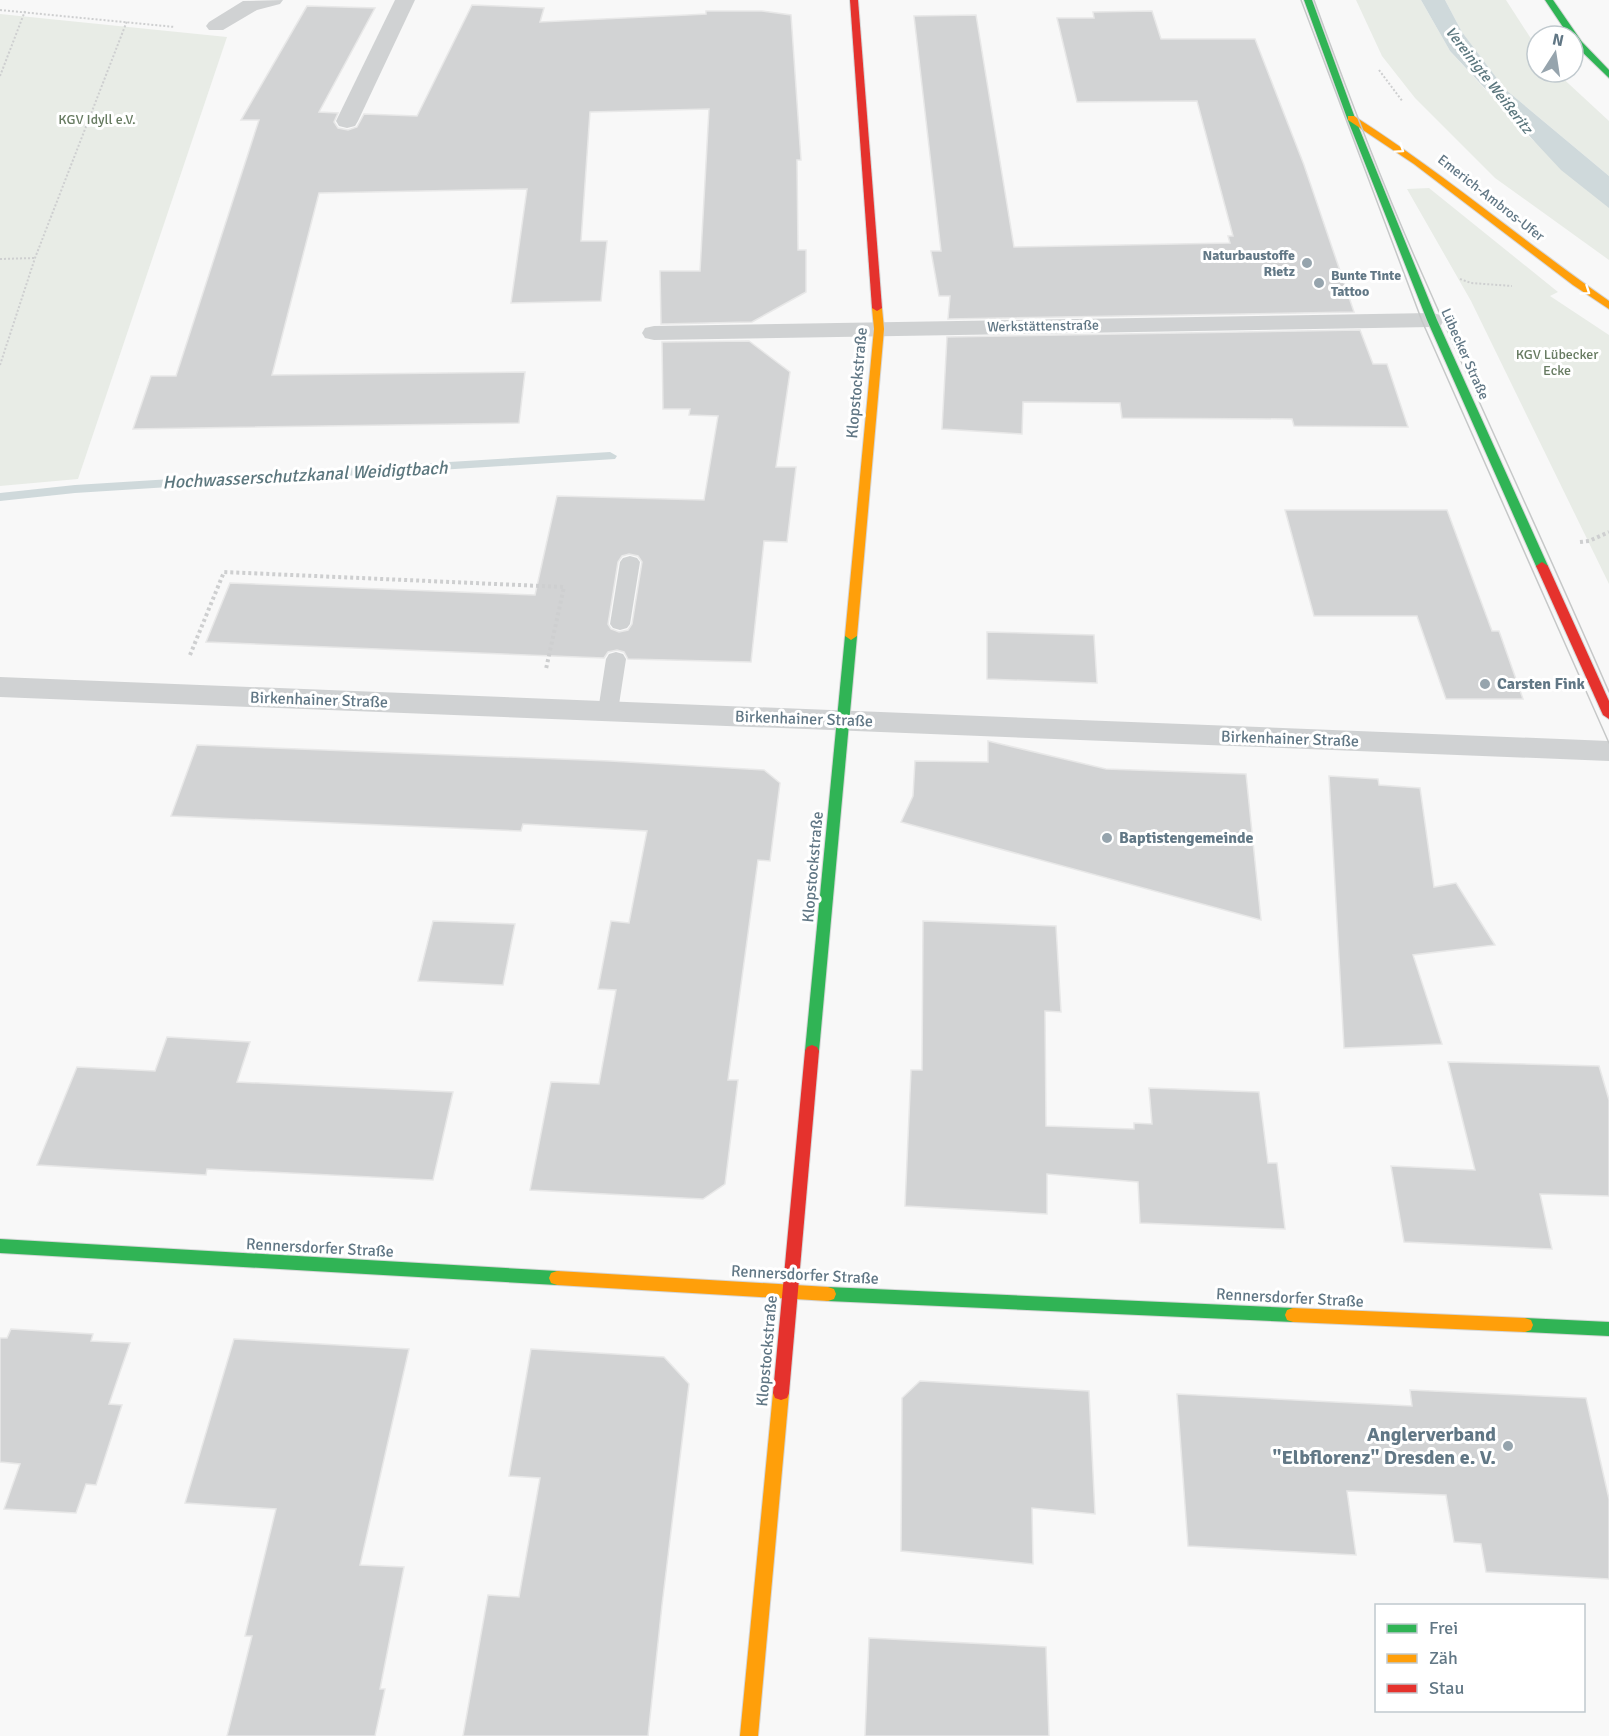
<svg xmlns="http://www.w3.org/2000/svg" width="1609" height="1736" font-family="Signika,sans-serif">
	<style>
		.green { fill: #e8ece6 }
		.water { fill: #cfd9db }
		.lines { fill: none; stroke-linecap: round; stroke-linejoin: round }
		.stream { fill: #cfd9db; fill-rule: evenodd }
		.building { fill: #d2d3d4; stroke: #e8e8e8; stroke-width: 1.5; fill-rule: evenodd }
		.fast-casing { stroke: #d5d6d7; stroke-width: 2 }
		.slow-casing { stroke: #d5d6d7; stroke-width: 2 }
		.jam-casing { stroke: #d5d6d7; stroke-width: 2 }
		.path-far1 { stroke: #cecfd0; stroke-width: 2; stroke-dasharray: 2 2; stroke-linecap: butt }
		.path { stroke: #cecfd0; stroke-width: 4; stroke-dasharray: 3 3; stroke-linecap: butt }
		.lane { fill: #d0d2d3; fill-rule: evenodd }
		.street { fill: #d0d2d3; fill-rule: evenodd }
		.fast { fill: #30b455; fill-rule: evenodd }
		.slow { fill: #ff9f0a; fill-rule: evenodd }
		.jam { fill: #e5322d; fill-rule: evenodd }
		.tram { stroke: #c6c8c8; stroke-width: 1.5 }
		.oneway { stroke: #fff }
		.poi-dot { fill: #96a4ad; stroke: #fff; stroke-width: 2 }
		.labels { text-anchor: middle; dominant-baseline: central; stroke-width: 6; stroke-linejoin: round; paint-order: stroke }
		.far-park-label { font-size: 14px; fill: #677b61; stroke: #fff }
		.far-street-label { font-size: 14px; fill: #617785; stroke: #fff }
		.far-poi-label { font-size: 14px; font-weight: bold; fill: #617785; stroke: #fff; text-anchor: end }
		.far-water-label { font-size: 15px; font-style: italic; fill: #5c777e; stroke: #fff }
		.street-label { font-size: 16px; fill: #617785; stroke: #fff }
		.poi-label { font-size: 16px; font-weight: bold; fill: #617785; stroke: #fff; text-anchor: start }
		.water-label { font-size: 18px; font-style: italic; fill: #5c777e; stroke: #fff }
		.near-poi-label { font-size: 20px; font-weight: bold; fill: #617785; stroke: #fff; text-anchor: end }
	</style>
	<rect width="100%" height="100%" fill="#f8f8f8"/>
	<!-- green -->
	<g class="green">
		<path d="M1356 0H1421L1450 51 1527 135 1609 206V260L1495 178 1415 98 1382 56Z"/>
		<path d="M1445 0H1506L1537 48V72H1556L1609 121V176L1505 89 1462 32Z"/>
		<path d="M0 14 227 37 78 479 0 486Z"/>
		<path d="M1429 188 1558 292 1550 296 1609 335V584L1471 301 1407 189Z"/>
	</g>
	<!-- water -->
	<path class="water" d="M1421 0H1445L1462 32 1505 89 1609 176V208L1561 170 1450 51Z"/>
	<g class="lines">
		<!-- stream -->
		<path class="stream" d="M610 452 617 456 615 459 75 493 0 501V493L75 485Z"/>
	</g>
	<!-- building -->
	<g class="building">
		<path d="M472 5 544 8 540 22 687 15 706 14V11H762L791 15 801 160H797L798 250H806V292L752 322 661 324 660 271H700L709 109 590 112 581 241H607L601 301 511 303 527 189 319 193 272 375 525 372 519 423 133 429 151 376H176L259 120H241L307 6 375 8 319 112 338 113 334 122 338 128 348 130 357 127 364 114 417 116Z"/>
		<path d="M1152 11 1161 39H1255L1304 165 1354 312 948 319 950 296H939L931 251H941L914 16 976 15 1014 247 1230 243 1228 236H1233L1197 101 1077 102 1057 18H1094L1093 12Z"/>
		<path d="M1360 330 1373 364H1387L1408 427 1294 426 1292 419 1122 418 1120 403 1023 402 1022 434 942 429 947 337Z"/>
		<path d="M749 341 790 372 776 467H796L787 542 764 541 751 662 628 659 624 652 617 650 608 652 604 658 206 642 230 583 535 595 557 496 704 500 718 416 689 415 690 409H663L662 342ZM629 554 638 556 642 562 632 624 628 630 619 632 611 629 608 624 618 562 622 556Z"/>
		<path d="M1285 510H1447L1492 631H1499L1523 699H1446L1417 616H1314Z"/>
		<path d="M987 632 1094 635 1097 683 987 679Z"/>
		<path d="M988 741 1106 769 1246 774 1261 920 901 822 913 796 915 761 988 762Z"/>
		<path d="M197 745 610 761 764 770 780 783 770 861 758 860 728 1080H738L725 1184 703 1199 530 1190 551 1082 599 1084 616 990 598 989 611 921 629 923 647 831 523 824 521 831 171 816Z"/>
		<path d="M1329 776 1378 779 1379 785 1420 788 1434 887 1456 883 1495 945 1413 955 1442 1044 1344 1048Z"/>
		<path d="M433 921 515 924 503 985 418 981Z"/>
		<path d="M923 921 1056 926 1061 1012 1045 1011 1046 1126 1134 1129V1123L1152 1124 1149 1088 1259 1092 1268 1163H1277L1285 1229 1140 1223 1138 1182 1047 1174V1214L905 1206 911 1070H922Z"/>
		<path d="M167 1037 250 1042 237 1082 453 1092 433 1180 207 1169 206 1175 37 1165 77 1067 155 1071Z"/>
		<path d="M1448 1062 1599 1066 1609 1100V1196L1540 1194 1552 1249 1404 1242 1391 1166 1475 1170Z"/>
		<path d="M11 1329 93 1334 91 1341 130 1343 109 1404 122 1405 96 1485 86 1484 76 1513 4 1509 20 1464 0 1462V1338H7Z"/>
		<path d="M234 1339 409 1349 360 1565 404 1567 380 1689H385L375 1736H227L252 1636H245L276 1509 185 1503Z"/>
		<path d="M531 1349 664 1357 689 1384 662 1605 648 1736H463L488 1595 519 1597 540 1478 509 1476Z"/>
		<path d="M920 1381 1089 1391 1095 1514 1032 1508 1033 1564 901 1551 902 1398Z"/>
		<path d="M1410 1390 1586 1398 1609 1499V1579L1486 1572 1481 1544 1454 1542 1446 1495 1347 1491 1356 1555 1188 1546 1177 1394 1412 1406Z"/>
		<path d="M869 1638 1046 1647 1049 1736H865Z"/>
	</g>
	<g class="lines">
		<defs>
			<g id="fast">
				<path d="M1304 0H1312L1355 118 1437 320 1548 566 1546 569H1538L1536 566 1427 320 1347 118Z"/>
				<path d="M1545 0H1553L1582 42 1609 70V78L1576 46 1573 36H1569Z"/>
				<path d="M851 632 857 636 819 1051 817 1055H807L805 1051 845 636Z"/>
				<path d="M0 1239 557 1271 563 1273 565 1278 563 1283 557 1285 0 1253Z"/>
				<path d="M828 1287 1293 1308 1299 1310 1301 1315 1299 1320 1293 1322 828 1301 822 1299 820 1294 822 1289Z"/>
				<path d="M1525 1318 1609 1322V1336L1525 1332 1519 1330 1517 1325 1519 1320Z"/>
			</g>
			<g id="slow">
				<path d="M1348 116H1354C1443 173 1523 241 1609 301V309L1573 285 1414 164 1348 120Z"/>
				<path d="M877 305 882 308 884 329 857 636 851 640 845 636 874 329 872 308Z"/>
				<path d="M557 1271 828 1287 834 1289 836 1294 834 1299 828 1301 557 1285 551 1283 549 1278 551 1273Z"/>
				<path d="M1293 1308 1525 1318 1531 1320 1533 1325 1531 1330 1525 1332 1293 1322 1287 1320 1285 1315 1287 1310Z"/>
				<path d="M781 1386 787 1388 789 1393 758 1736H740L773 1393 775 1388Z"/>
			</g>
			<g id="jam">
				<path d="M850 0H858L882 308 877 311 872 308Z"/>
				<path d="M1542 562 1548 566 1609 701V719L1603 715 1536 566Z"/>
				<path d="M812 1045 817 1047 819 1051 789 1393 787 1398 781 1400 775 1398 773 1393 805 1051 807 1047Z"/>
			</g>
		</defs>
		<!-- fast casing -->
		<use href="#fast" class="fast-casing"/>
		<!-- slow casing -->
		<use href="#slow" class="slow-casing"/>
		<!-- jam casing -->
		<use href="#jam" class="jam-casing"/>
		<!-- path-far1 -->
		<g class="path-far1">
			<path d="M0 10 175 27"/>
			<path d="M1379 70 1403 102"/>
			<path d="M0 76 25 11"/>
			<path d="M0 259 35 258"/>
			<path d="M1460 279 1471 283 1512 286"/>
			<path d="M0 365 35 258 127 21"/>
		</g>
		<!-- path -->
		<g class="path">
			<path d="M1580 542 1589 541 1609 532"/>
			<path d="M190 655 224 572 564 587 546 669"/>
		</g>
		<!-- lane -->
		<g class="lane">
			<path d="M630 556 637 558 640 562 630 624 627 628 620 630 613 628 610 624 620 562 623 558Z"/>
			<path d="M616 652 623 654 626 659 618 711 615 716 608 718 601 716 598 711 606 659 609 654Z"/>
		</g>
		<!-- street -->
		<g class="street">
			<path d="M283 0 280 4 257 10 223 30H209L206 26 209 22 243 1Z"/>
			<path d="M395 0H415L358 121 355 126 347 128 339 126 336 121Z"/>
			<path d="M1432 313 1441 315 1444 320 1441 325 1432 327 654 340 645 338 642 333 645 328 654 326Z"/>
			<path d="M0 677 1609 741V761L0 697Z"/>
		</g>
		<!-- fast -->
		<use href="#fast" class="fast"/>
		<!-- slow -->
		<use href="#slow" class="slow"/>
		<!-- jam -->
		<use href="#jam" class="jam"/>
		<!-- tram -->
		<g class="tram">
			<path d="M1301 0 1422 321 1609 743"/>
			<path d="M1314 0C1348 94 1383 187 1424 278 1485 417 1549 553 1609 692"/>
		</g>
	</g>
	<!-- one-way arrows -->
	<defs><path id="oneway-chevron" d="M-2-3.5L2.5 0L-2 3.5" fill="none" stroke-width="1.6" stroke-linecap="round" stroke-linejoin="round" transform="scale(1.5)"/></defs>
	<g class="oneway">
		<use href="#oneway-chevron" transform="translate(1400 149) rotate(34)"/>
		<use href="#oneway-chevron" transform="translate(1586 291) rotate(34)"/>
	</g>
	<!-- markers -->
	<g class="poi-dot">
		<circle cx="1307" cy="263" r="6"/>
		<circle cx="1319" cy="283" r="6"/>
		<circle cx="1485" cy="684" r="6"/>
		<circle cx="1107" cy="838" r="6"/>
		<circle cx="1508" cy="1446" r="6"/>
	</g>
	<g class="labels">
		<!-- far-park labels -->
		<g class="far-park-label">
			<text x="97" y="119">KGV Idyll e.V.</text>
			<text x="1557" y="354">KGV Lübecker<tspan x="1557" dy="16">Ecke</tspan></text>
		</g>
		<!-- far-street labels -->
		<g class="far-street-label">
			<text transform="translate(1491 198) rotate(38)">Emerich-Ambros-Ufer</text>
			<text transform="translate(1043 326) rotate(-1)">Werkstättenstraße</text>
			<text transform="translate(1465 354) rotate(66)">Lübecker Straße</text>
		</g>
		<!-- far-poi labels -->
		<g class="far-poi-label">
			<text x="1295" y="255">Naturbaustoffe<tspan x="1295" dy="16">Rietz</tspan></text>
			<text x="1331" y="275" text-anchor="start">Bunte Tinte<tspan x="1331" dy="16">Tattoo</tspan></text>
		</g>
		<!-- far-water labels -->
		<g class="far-water-label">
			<text transform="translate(1489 80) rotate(52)">Vereinigte Weißeritz</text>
		</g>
		<!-- street labels -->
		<g class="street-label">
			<text transform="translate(857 383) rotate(-85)">Klopstockstraße</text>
			<text transform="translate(319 700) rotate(2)">Birkenhainer Straße</text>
			<text transform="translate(804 719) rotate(2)">Birkenhainer Straße</text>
			<text transform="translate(1290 739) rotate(2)">Birkenhainer Straße</text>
			<text transform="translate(813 867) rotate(-85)">Klopstockstraße</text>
			<text transform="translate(320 1248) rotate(3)">Rennersdorfer Straße</text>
			<text transform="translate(805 1275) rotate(3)">Rennersdorfer Straße</text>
			<text transform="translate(1290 1298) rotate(3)">Rennersdorfer Straße</text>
			<text transform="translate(767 1351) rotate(-85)">Klopstockstraße</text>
		</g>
		<!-- poi labels -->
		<g class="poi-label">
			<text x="1497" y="684">Carsten Fink</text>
			<text x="1119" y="838">Baptistengemeinde</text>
		</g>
		<!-- water labels -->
		<g class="water-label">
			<text transform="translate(305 475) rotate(-3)">Hochwasserschutzkanal Weidigtbach</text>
		</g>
		<!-- near-poi labels -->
		<g class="near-poi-label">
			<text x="1496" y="1434">Anglerverband<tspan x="1496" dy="23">"Elbflorenz" Dresden e. V.</tspan></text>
		</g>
	</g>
	<!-- legend -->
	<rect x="1375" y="1604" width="210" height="108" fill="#ffffff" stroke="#c0c9ce" stroke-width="1.5"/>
	<rect x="1387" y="1624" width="30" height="9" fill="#30b455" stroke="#c0c9ce" stroke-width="1.5"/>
	<text x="1429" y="1634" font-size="18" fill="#617785">Frei</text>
	<rect x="1387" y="1654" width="30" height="9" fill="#ff9f0a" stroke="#c0c9ce" stroke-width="1.5"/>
	<text x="1429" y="1664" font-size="18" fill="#617785">Zäh</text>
	<rect x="1387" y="1684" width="30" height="9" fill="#e5322d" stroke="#c0c9ce" stroke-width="1.5"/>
	<text x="1429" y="1694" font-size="18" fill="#617785">Stau</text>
	<!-- north arrow -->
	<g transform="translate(1555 54) rotate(12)"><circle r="28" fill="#ffffff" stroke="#c0c9ce" stroke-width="1.5"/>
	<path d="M0-4.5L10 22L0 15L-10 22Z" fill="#96a4ad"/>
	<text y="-9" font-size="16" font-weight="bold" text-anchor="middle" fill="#617785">N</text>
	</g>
</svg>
